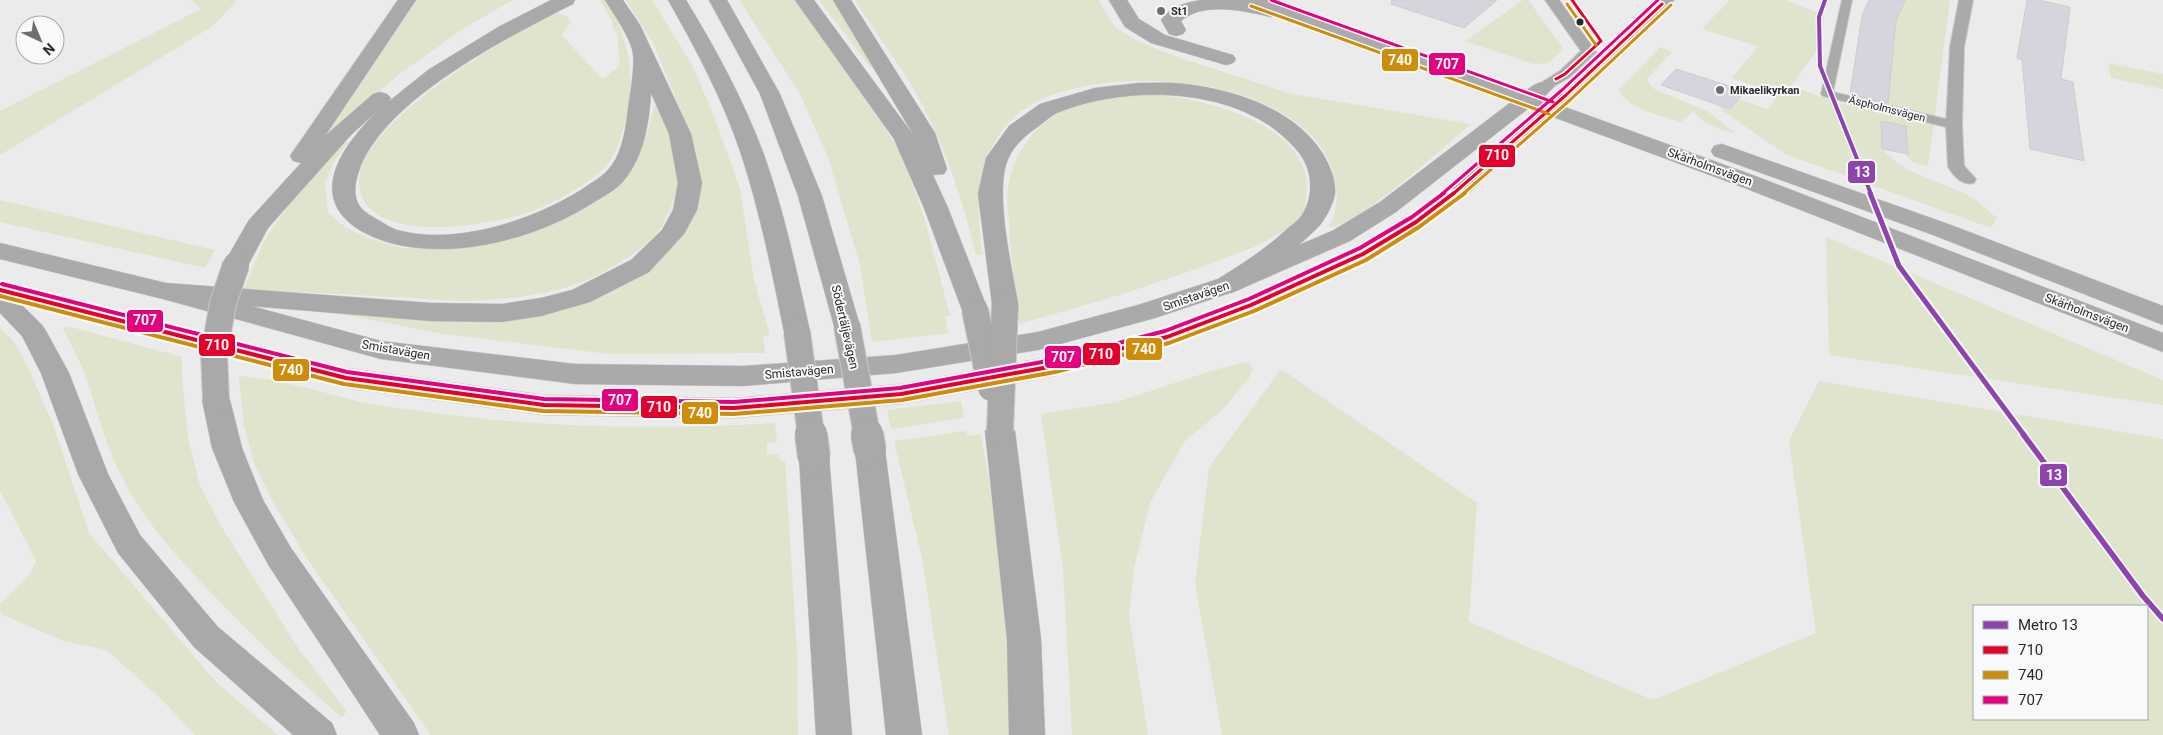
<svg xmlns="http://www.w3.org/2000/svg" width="2163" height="735" font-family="Roboto,sans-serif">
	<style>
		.green { fill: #dfe4cc; fill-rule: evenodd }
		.building { fill: #d6d5de; stroke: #cdcdce }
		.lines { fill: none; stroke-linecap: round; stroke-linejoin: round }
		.pedestrian-casing { stroke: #c8c8c9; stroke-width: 2 }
		.minor-casing { stroke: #c8c8c9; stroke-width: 2 }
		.secondary-casing { stroke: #c8c8c9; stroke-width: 1 }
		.motorway-casing { stroke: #c8c8c9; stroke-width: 1 }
		.pedestrian { fill: #aaaaab; fill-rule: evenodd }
		.minor { fill: #aaaaab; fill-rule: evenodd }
		.secondary { fill: #aaaaab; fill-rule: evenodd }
		.motorway { fill: #a9a9a9; fill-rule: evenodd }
		.motorway-bridge-far1-casing { stroke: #c8c8c9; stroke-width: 28; stroke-linecap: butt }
		.motorway-bridge-casing { stroke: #c8c8c9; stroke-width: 34; stroke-linecap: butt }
		.motorway-bridge-far1 { stroke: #a9a9a9; stroke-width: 26 }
		.motorway-bridge { stroke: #a9a9a9; stroke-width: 32 }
		.bus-1-far1-casing { stroke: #f7f9fa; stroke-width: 6 }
		.bus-1-casing { stroke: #f7f9fa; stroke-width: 8 }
		.bus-2-far1-casing { stroke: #f7f9fa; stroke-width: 6 }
		.bus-2-casing { stroke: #f7f9fa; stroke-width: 8 }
		.bus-3-far1-casing { stroke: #f7f9fa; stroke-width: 6 }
		.bus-3-casing { stroke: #f7f9fa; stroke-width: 8 }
		.bus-1-far1 { stroke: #e4002b; stroke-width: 3 }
		.bus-1 { stroke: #e4002b; stroke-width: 4 }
		.bus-2-far1 { stroke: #ce8d08; stroke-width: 3 }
		.bus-2 { stroke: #ce8d08; stroke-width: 4 }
		.bus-3-far1 { stroke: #e5007d; stroke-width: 3 }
		.bus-3 { stroke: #e5007d; stroke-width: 4 }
		.metro-1-far2-casing { stroke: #f7f9fa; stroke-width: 7 }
		.metro-1-far1-casing { stroke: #f7f9fa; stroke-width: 9 }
		.metro-1-casing { stroke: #f7f9fa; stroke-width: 9 }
		.metro-1-far2 { stroke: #8e44ad; stroke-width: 4 }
		.metro-1-far1 { stroke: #8e44ad; stroke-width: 5 }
		.metro-1 { stroke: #8e44ad; stroke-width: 5.5 }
		.poi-dot { fill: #6d6e6e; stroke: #f7f9fa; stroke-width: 2 }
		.bus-dot { fill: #292a2a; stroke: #f7f9fa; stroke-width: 2 }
		.labels { text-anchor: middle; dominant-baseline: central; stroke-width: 4; stroke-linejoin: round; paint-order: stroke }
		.far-poi-label { font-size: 11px; font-weight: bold; fill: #292a2a; stroke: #f7f9fa; text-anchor: start }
		.far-street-label { font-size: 11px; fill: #292a2a; stroke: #f7f9fa }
		.street-label { font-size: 12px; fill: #292a2a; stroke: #f7f9fa }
		.line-badge { stroke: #f7f9fa; stroke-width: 2 }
		.badge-label { font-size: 14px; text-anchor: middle; font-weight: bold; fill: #fff }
	</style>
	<rect width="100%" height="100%" fill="#ebebec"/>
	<!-- green -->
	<g class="green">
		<path d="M191 0H237L213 26 0 155V111L201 9Z"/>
		<path d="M417 0H513L464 28 401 73 326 136 320 135Z"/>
		<path d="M600 0H605C625 29 633 61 630 96 629 113 619 150 608 164 594 181 556 202 535 210 498 224 372 248 360 190 346 128 507 39 553 13 562 13 566 14 571 22L561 35 603 79 620 65 617 33 611 25 613 23Z"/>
		<path d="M626 0H652L693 66 717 124 740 189 754 280 770 335 763 336 765 353 609 354 443 334 317 309 512 317 650 266 700 180 697 155 688 128 653 43Z"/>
		<path d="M739 0H795L858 83 901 154 924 217 950 315 945 316 948 333 872 342 860 265 828 157 799 92Z"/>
		<path d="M819 0H835L872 65 871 68Z"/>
		<path d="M855 0H1099L1114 26 1137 41 1183 59 1292 94 1471 124C1448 143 1354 230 1328 227 1338 212 1338 197 1335 180 1314 73 1100 58 1024 109 1012 117 1001 131 994 143 975 176 978 218 982 254L976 255C963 200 945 146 918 97 899 63 875 33 855 0Z"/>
		<path d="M1523 0H1528L1564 49 1548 63 1533 64 1465 41Z"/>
		<path d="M1730 0H1785L1824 15 1822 44 1791 86 1845 105 1850 94 1888 102 1895 38 1860 30 1865 8 1898 16 1905 0H1950L1928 166 1914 163 1903 153 1908 154 1906 126 1882 149C1904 174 1936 180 1966 194 1977 199 1987 210 1997 218L1991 228 1785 154 1723 111 1718 105 1730 109 1738 99 1768 109 1779 94 1732 78 1758 46 1702 29Z"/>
		<path d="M1660 47 1672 52 1646 80 1654 89 1709 112 1735 133C1721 130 1702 125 1694 111L1681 122C1662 115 1628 110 1619 90Z"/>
		<path d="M2108 63 2163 74V89L2111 78Z"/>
		<path d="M1152 94C1200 99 1290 118 1305 173 1308 185 1306 199 1305 212L1283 232 1254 247 1196 269 1123 294 1019 324C1015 289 1010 254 1009 218 1008 208 1006 197 1008 188 1014 146 1044 114 1084 102 1106 96 1130 96 1152 94Z"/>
		<path d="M655 104C665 126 681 154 679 179 678 189 673 200 670 209 667 214 665 221 662 226 654 239 638 251 625 259 575 293 525 299 465 301L244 289 264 241 290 203 341 141 349 142 333 163 325 183 328 212 345 227 368 238 401 248 440 249 475 245 516 236 633 162 646 137Z"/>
		<path d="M0 200 215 250 205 268 0 222Z"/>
		<path d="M1826 237 2163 380V405L1829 355Z"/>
		<path d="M71 327 182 357V379L188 438 200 486 221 526 300 651 346 710 344 716H340C301 683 265 648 230 612 187 568 144 525 118 469 106 444 99 417 90 390 84 369 73 348 63 328Z"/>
		<path d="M0 328 13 340 28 367 53 424 89 533 216 682 278 735H195L162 700 107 650 63 641 1 614 0 604 30 574 36 561 0 490Z"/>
		<path d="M1247 362 1251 364 1252 369 1249 378 1223 409 1184 442 1150 503 1134 568 1129 614 1148 735H1072L1063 569 1041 414 1117 402 1214 370Z"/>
		<path d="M1281 369 1477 503 1469 622 1653 700 1816 633 1789 441 1819 381 2163 439V735H1222L1195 584 1209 467ZM2147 606V719H1974V606Z"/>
		<path d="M239 376C280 379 320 392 361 402 380 406 401 408 420 411 537 428 657 430 775 423L777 442 767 443V455L779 453 780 461H785L797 651 798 735H431L308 560 275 506 255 466 244 426Z"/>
		<path d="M961 401 964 418 891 429 887 410Z"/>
		<path d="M966 431 968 436 980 434C1002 532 1006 635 1013 735H949L922 558 894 441Z"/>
	</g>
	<!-- building -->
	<g class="building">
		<path d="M1392 0H1497L1464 28 1391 4Z"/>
		<path d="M1869 0H1905L1896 21 1888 103 1850 94 1862 16Z"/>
		<path d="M2027 0H2039L2070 7 2061 79 2073 82 2084 161 2030 149 2022 60 2017 58Z"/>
		<path d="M1676 69 1745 91 1730 109 1661 85Z"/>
		<path d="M1881 121 1906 126 1908 154 1882 149Z"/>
	</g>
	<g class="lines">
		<defs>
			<path id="pedestrian" d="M1842 0H1852L1833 92 1958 122 1960 125 1958 128 1954 129 1823 96 1821 94Z"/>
			<g id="minor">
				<path d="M1545 0H1559L1596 52 1570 77 1544 92 1539 90 1536 87 1539 84 1560 71 1581 51Z"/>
				<path d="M1659 0H1674L1571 98H1561L1558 95 1561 92Z"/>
				<path d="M1959 0H1973L1964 47 1962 125 1964 166 1976 179 1974 183C1962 186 1954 176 1948 167L1946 125 1950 47Z"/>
			</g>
			<g id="secondary">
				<path d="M1109 0H1127L1139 19 1165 35 1233 55 1236 59 1233 63 1226 65 1151 43 1125 27Z"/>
				<path d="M1200 0H1271L1524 92C1534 85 1539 80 1551 83L1554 87 1542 99 1547 100C1556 93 1561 88 1573 91L1576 95 1565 107 1758 177 2163 333V352L1742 187 1553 117 1470 192 1424 227 1372 259 1260 311 1176 343 1054 376 901 404 734 418 544 415 346 388 0 298V282L346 368 544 395 734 398 901 384 1054 356 1160 330 1242 299 1354 249 1408 217 1454 182 1535 111 1529 108 1396 212 1350 241 1236 291 1155 318 1038 350 896 373 743 386 575 384 381 359 163 299 0 259V243L166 283 381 341 575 364 743 366 896 355 1038 332 1138 305 1218 279 1332 231 1380 202 1511 102 1277 15 1271 17C1245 11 1203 1 1181 21L1186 30 1183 34 1176 36 1169 34 1161 20C1171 6 1185 3 1200 0Z"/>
				<path d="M1722 144 1951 225 2163 306V325L1933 235 1714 156 1711 151 1714 146Z"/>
			</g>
			<g id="motorway">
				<path d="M398 0H416L325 136 373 94 380 92 387 94 391 98 388 102 428 70 500 26 551 0H575L573 4C508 37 383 100 359 171 355 182 353 195 359 205 363 212 373 217 380 221 385 224 391 228 397 230 455 246 531 221 581 190 589 184 599 179 606 172 622 157 626 128 628 108 630 95 635 66 633 54 632 40 613 13 605 0H623L640 25 691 134 702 183 697 210 684 234 649 272 590 302 541 316 502 322 431 321 166 299 157 297 153 291 157 285 166 283 431 303 502 304 541 298 572 290 631 260 662 230 673 210 678 183 669 134 651 93C649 124 644 155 625 179 617 190 602 197 591 204 550 230 494 248 444 249 415 249 389 246 363 232 301 197 346 140 383 106L351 135 268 228 245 271 236 273 227 271 223 265 249 220 301 163 293 161 290 156Z"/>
				<path d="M668 0H686C716 49 743 99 763 152 784 210 797 272 810 332L806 338 797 341 788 338 784 332C772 272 760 212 741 154 723 100 696 49 668 0Z"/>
				<path d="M709 0H727L780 94 822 196 860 326 856 332 847 335 838 332 834 326 798 196 760 94Z"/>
				<path d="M795 0H814L914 136 833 0H851L935 133 947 169 944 174 933 175 948 208 988 310 984 316 975 319 966 316 962 310 924 208 894 139Z"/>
				<path d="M1139 83C1154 83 1170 82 1185 84 1235 90 1295 109 1323 154 1330 166 1336 180 1335 194 1334 202 1326 218 1320 225 1305 241 1250 290 1229 293 1225 293 1222 292 1218 291L1214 285 1218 279C1242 264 1264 250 1285 231 1290 226 1298 221 1302 215 1309 204 1311 193 1310 180 1308 162 1299 151 1286 139 1231 86 1124 85 1057 113 1051 116 1044 122 1039 126 1027 134 1014 145 1008 159 994 192 1012 267 1018 304L1014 310 1005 313 996 310 992 304 978 194 986 158 1009 126 1040 104 1095 88Z"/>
				<path d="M0 290 9 292 42 325 46 331 69 373 108 474 140 535 218 627 332 723 337 735H293L194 647 118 553 78 474 41 373 22 336 0 313Z"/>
				<path d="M216 390 226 393 230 400 242 448 263 500 291 548 414 723 419 735H380L269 566 234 502 212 448 202 400 206 393Z"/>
				<path d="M1000 420 1010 423 1015 431 1041 639 1045 735H1009L1007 639 985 431 990 423Z"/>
				<path d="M870 439 880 442 885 450 922 735H886L855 450 860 442Z"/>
				<path d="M814 446 824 449 829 457 852 735H816L799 457 804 449Z"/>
			</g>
		</defs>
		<!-- pedestrian casing -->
		<use href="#pedestrian" class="pedestrian-casing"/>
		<!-- minor casing -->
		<use href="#minor" class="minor-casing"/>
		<!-- secondary casing -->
		<use href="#secondary" class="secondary-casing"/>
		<!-- motorway casing -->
		<use href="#motorway" class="motorway-casing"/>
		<!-- pedestrian -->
		<use href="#pedestrian" class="pedestrian"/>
		<!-- minor -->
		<use href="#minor" class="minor"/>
		<!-- secondary -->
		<use href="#secondary" class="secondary"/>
		<!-- motorway -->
		<use href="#motorway" class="motorway"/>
		<defs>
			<g id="motorway-bridge-far1">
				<path d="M975 310 991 388"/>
				<path d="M847 326 867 435"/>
				<path d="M797 332 811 435"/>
				<path d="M216 400 214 354 223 303 236 265"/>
				<path d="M1000 431 1005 304"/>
			</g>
			<g id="motorway-bridge">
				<path d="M811 434 814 457"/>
				<path d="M867 434 870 450"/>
			</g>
		</defs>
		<!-- motorway-bridge-far1 casing -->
		<use href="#motorway-bridge-far1" class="motorway-bridge-far1-casing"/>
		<!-- motorway-bridge casing -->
		<use href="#motorway-bridge" class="motorway-bridge-casing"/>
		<!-- motorway-bridge-far1 -->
		<use href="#motorway-bridge-far1" class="motorway-bridge-far1"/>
		<!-- motorway-bridge -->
		<use href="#motorway-bridge" class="motorway-bridge"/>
		<defs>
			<g id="bus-1-far1">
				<path d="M1556 79 1565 74 1601 41 1572 0"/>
				<path d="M1453 194 1566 95 1662 4"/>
			</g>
			<path id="bus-1" d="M0 290 346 378 544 405 734 408 901 394 1054 366 1167 337 1251 305 1363 254 1416 222 1454 193"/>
			<g id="bus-2-far1">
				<path d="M1567 4 1596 45"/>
				<path d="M1251 6 1549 114"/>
				<path d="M1463 194 1570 100 1671 5"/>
			</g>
			<path id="bus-2" d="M0 296 344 384 543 411 734 414 902 400 1055 372 1169 343 1254 311 1366 260 1419 227 1465 193"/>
			<g id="bus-3-far1">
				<path d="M1271 0 1553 102"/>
				<path d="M1442 194 1562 90 1658 0"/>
			</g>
			<path id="bus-3" d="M2 284 347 372 544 399 734 402 900 388 1053 360 1165 331 1249 299 1360 248 1412 217 1444 193"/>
		</defs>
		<!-- bus-1-far1 casing -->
		<use href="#bus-1-far1" class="bus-1-far1-casing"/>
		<!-- bus-1 casing -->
		<use href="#bus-1" class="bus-1-casing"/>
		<!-- bus-2-far1 casing -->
		<use href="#bus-2-far1" class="bus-2-far1-casing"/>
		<!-- bus-2 casing -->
		<use href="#bus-2" class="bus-2-casing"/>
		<!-- bus-3-far1 casing -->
		<use href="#bus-3-far1" class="bus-3-far1-casing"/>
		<!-- bus-3 casing -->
		<use href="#bus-3" class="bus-3-casing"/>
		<!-- bus-1-far1 -->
		<use href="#bus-1-far1" class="bus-1-far1"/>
		<!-- bus-1 -->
		<use href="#bus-1" class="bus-1"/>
		<!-- bus-2-far1 -->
		<use href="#bus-2-far1" class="bus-2-far1"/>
		<!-- bus-2 -->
		<use href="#bus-2" class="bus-2"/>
		<!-- bus-3-far1 -->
		<use href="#bus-3-far1" class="bus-3-far1"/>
		<!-- bus-3 -->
		<use href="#bus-3" class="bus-3"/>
		<defs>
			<path id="metro-1-far2" d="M1825 0 1819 17 1820 66 1871 194"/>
			<path id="metro-1-far1" d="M1870 193 1899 266 2024 435"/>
			<path id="metro-1" d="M2023 434 2143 596 2163 619"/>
		</defs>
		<!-- metro-1-far2 casing -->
		<use href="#metro-1-far2" class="metro-1-far2-casing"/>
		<!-- metro-1-far1 casing -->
		<use href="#metro-1-far1" class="metro-1-far1-casing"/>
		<!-- metro-1 casing -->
		<use href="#metro-1" class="metro-1-casing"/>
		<!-- metro-1-far2 -->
		<use href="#metro-1-far2" class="metro-1-far2"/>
		<!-- metro-1-far1 -->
		<use href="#metro-1-far1" class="metro-1-far1"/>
		<!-- metro-1 -->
		<use href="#metro-1" class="metro-1"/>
	</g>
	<!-- markers -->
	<g class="poi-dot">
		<circle cx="1161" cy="11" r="5"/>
		<circle cx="1720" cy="90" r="5"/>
	</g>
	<circle class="bus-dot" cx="1580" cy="22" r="4.5"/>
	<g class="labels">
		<!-- far-poi labels -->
		<g class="far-poi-label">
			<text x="1171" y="11">St1</text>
			<text x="1730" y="90">Mikaelikyrkan</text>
		</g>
		<!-- far-street labels -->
		<g class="far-street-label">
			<text transform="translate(1887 109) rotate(14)">Äspholmsvägen</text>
		</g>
		<!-- street labels -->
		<g class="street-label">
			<text transform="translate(1710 167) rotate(20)">Skärholmsvägen</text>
			<text transform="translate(1196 296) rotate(-19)">Smistavägen</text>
			<text transform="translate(2087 313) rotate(21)">Skärholmsvägen</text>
			<text transform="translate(845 327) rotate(77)">Södertäljevägen</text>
			<text transform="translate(396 350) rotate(10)">Smistavägen</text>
			<text transform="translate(799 372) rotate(-5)">Smistavägen</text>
		</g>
	</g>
	<g class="line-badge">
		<rect x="1381" y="48" width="38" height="24" rx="5" fill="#ce8d08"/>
		<rect x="1428" y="52" width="38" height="24" rx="5" fill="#e5007d"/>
		<rect x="1478" y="144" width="38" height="24" rx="5" fill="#e4002b"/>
		<rect x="1847" y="160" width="29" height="24" rx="5" fill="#8e44ad"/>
		<rect x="126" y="309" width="38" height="24" rx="5" fill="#e5007d"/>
		<rect x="198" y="333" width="38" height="24" rx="5" fill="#e4002b"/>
		<rect x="1125" y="337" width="38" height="24" rx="5" fill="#ce8d08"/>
		<rect x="1082" y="342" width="39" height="24" rx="5" fill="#e4002b"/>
		<rect x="1044" y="345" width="38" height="24" rx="5" fill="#e5007d"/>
		<rect x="272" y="358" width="38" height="24" rx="5" fill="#ce8d08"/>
		<rect x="601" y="388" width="38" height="24" rx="5" fill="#e5007d"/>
		<rect x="640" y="395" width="38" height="24" rx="5" fill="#e4002b"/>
		<rect x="681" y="401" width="38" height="24" rx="5" fill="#ce8d08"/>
		<rect x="2039" y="463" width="29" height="24" rx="5" fill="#8e44ad"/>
	</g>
	<g class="badge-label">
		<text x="1400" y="65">740</text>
		<text x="1447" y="69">707</text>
		<text x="1497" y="160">710</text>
		<text x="1862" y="177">13</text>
		<text x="145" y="325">707</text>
		<text x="217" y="350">710</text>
		<text x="1144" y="354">740</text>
		<text x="1101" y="359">710</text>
		<text x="1063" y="362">707</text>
		<text x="291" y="375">740</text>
		<text x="620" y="405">707</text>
		<text x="659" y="412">710</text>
		<text x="700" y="418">740</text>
		<text x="2054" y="480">13</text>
	</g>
	<!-- legend -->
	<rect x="1973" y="605" width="175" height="115" fill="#f7f9fa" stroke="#a5a6a7"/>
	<rect x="1983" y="621" width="25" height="8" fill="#8e44ad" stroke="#a5a6a7"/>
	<text x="2018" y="630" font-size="15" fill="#292a2a">Metro 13</text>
	<rect x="1983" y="646" width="25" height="8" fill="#e4002b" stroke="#a5a6a7"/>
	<text x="2018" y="655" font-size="15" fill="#292a2a">710</text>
	<rect x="1983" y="671" width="25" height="8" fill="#ce8d08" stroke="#a5a6a7"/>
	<text x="2018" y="680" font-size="15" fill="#292a2a">740</text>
	<rect x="1983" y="696" width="25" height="8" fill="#e5007d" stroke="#a5a6a7"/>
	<text x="2018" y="705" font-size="15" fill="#292a2a">707</text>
	<!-- north arrow -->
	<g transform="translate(40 40) rotate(136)"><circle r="24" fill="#f7f9fa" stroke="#a5a6a7"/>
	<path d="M0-4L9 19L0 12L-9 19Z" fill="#6d6e6e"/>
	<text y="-8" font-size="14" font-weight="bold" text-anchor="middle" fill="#292a2a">N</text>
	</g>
</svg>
